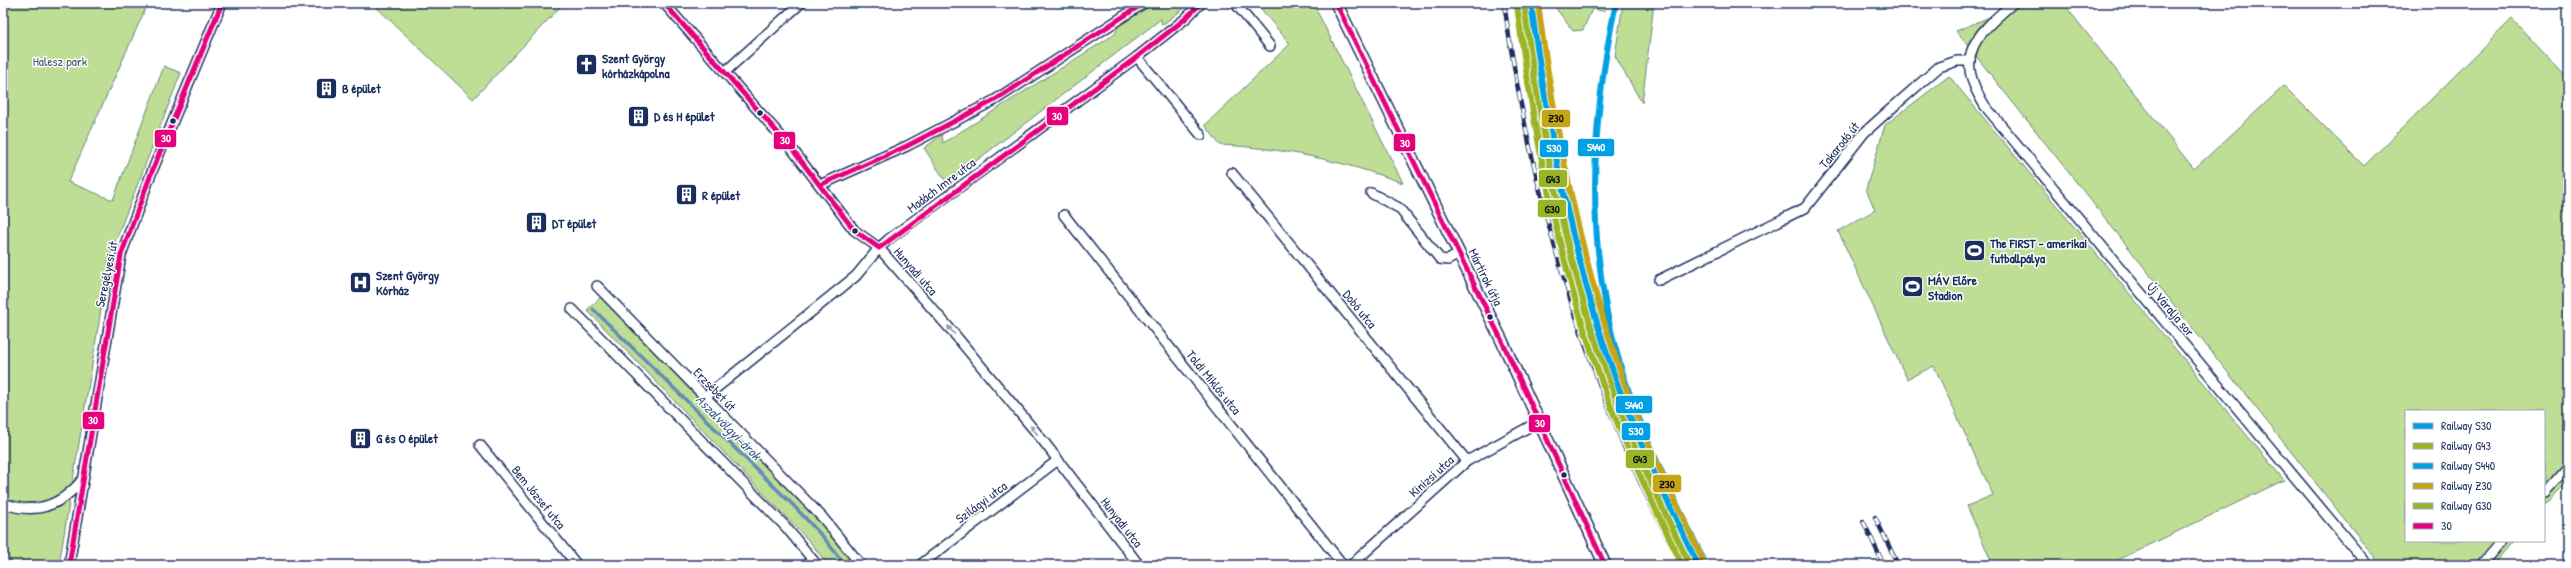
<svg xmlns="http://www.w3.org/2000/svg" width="2571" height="568" font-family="'Patrick Hand',sans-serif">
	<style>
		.green { fill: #bedd95; stroke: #6c867a }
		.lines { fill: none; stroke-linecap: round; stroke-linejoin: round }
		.stream { stroke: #638db7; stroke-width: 3.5 }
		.minor-casing { stroke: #1b2f5e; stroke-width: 12 }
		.tertiary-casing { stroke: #1b2f5e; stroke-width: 14 }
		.minor { stroke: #fff; stroke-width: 9 }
		.tertiary { stroke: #fff; stroke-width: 11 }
		.rail-casing { stroke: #1b2f5e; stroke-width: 4.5 }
		.rail { stroke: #fff; stroke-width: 3; stroke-dasharray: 9; stroke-linecap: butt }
		.bus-1-casing { stroke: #fff; stroke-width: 8 }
		.bus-1 { stroke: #e5007d; stroke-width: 5 }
		.rail-1-casing { stroke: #fff; stroke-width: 9 }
		.rail-2-casing { stroke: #fff; stroke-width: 9 }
		.rail-3-casing { stroke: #fff; stroke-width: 9 }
		.rail-4-casing { stroke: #fff; stroke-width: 9 }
		.rail-5-casing { stroke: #fff; stroke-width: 9 }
		.rail-1 { stroke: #00a0e3; stroke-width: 6 }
		.rail-2 { stroke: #9ab428; stroke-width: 6 }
		.rail-3 { stroke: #00a0e3; stroke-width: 6 }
		.rail-4 { stroke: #c5a518; stroke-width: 6 }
		.rail-5 { stroke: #9ab428; stroke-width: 6 }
		.oneway { fill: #8d97ae }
		.bus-dot { fill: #1b2f5e; stroke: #fff; stroke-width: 1.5 }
		.labels { text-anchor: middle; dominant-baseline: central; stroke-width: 3; stroke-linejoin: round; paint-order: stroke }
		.poi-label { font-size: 13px; font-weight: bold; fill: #1b2f5e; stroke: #fff; text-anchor: start }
		.park-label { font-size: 13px; fill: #445a6c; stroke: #fff }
		.street-label { font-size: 13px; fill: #1b2f5e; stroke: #fff }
		.water-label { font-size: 14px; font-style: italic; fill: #3f5e8b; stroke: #fff }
		.line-badge { stroke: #fff; stroke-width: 1.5 }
		.badge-label { font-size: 11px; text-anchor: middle; font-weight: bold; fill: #fff }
		.pale-badge-label { font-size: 11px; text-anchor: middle; font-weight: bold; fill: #111 }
	</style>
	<rect width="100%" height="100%" fill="#fff"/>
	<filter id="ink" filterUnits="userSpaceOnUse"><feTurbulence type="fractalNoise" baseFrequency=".025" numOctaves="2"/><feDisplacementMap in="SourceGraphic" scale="8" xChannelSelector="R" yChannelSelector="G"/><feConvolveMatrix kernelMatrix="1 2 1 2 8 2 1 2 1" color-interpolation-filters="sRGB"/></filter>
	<g filter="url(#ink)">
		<!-- green -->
		<g class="green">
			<path d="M3 3H148L68 182 113 200 164 66 181 73 110 255 59 565H11L3 538Z"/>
			<path d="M372 3H564L473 99Z"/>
			<path d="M1137 3H1185L1183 9 1162 25 1161 19 954 178 950 188 924 148 942 135 943 143 1115 34 1119 24Z"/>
			<path d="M1256 3H1313L1403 183C1343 161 1284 148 1220 145L1205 125 1290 44Z"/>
			<path d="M1552 3H1606L1604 11 1592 9 1583 30 1573 31Z"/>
			<path d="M1623 3H1654L1642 103 1615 56Z"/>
			<path d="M2023 3H2063L2194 169 2284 86 2364 166 2512 19 2568 79V483L2544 506V411H2406V541H2513L2493 565H2381L1956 31Z"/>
			<path d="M1949 76 2284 480 2108 565H1993L1967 506 1993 495 1934 366 1907 379 1838 231 1875 210 1866 189 1885 125Z"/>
			<path d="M602 296 825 521 859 565H828L809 541 587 310Z"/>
		</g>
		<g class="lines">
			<!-- stream -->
			<path class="stream" d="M593 309 793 505 824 538 845 565"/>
			<defs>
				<g id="minor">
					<path d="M664 3 792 149 854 230 879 248 951 330 1044 442 1139 565"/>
					<path d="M1235 3 1270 46"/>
					<path d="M2013 3C1975 36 1953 56 1985 106L2368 565"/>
					<path d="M1137 57 1201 135"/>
					<path d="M726 71 801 3"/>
					<path d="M1232 173 1467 461"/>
					<path d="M820 185 907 146 995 100 1144 3"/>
					<path d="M1371 193 1399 208 1440 259 1448 260 1459 254"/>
					<path d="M1064 215 1343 565"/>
					<path d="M1659 280 1805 208 1864 133 1884 115 1939 67 1957 61H1970"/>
					<path d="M597 286 823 518 861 565"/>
					<path d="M572 309 785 526 817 565"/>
					<path d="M705 397 856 276 879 248 889 239 1137 57 1185 19 1201 3"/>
					<path d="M480 445 577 565"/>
					<path d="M2544 493 2568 466"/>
					<path d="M3 503C36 516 62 505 83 479"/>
					<path d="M69 565 121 255 151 174 222 3"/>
					<path d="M920 565 1058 460"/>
					<path d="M1351 565 1467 461 1538 422"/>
					<path d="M2481 565 2501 541"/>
				</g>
				<path id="tertiary" d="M1336 3 1502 341 1605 565"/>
			</defs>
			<!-- minor casing -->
			<use href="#minor" class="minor-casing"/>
			<!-- tertiary casing -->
			<use href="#tertiary" class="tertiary-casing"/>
			<!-- minor -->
			<use href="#minor" class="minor"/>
			<!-- tertiary -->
			<use href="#tertiary" class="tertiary"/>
			<defs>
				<g id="rail">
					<path d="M1504 3C1525 153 1564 302 1622 442 1639 484 1661 524 1680 565"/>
					<path d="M1875 517 1898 565"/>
					<path d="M1863 521 1884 565"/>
				</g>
			</defs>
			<!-- rail casing -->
			<use href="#rail" class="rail-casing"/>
			<!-- rail -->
			<use href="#rail" class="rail"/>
			<defs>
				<g id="bus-1">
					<path d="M664 3 792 149 854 230 879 248 1137 57 1185 19 1201 3"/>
					<path d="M1336 3 1502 341 1605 565"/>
					<path d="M820 185 907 146 995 100 1144 3"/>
					<path d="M69 565 121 255 151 174 222 3"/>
				</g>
			</defs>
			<!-- bus-1 casing -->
			<use href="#bus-1" class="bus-1-casing"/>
			<!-- bus-1 -->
			<use href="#bus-1" class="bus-1"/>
			<defs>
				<path id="rail-1" d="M1531 3C1548 135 1574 266 1620 391 1642 451 1671 508 1698 565"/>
				<path id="rail-2" d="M1524 4C1541 137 1567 268 1614 394 1635 453 1663 509 1690 565"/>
				<path id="rail-3" d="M1616 3C1590 124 1584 251 1622 371 1643 438 1676 502 1706 565"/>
				<path id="rail-4" d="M1538 3C1555 134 1581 263 1626 388 1648 448 1677 505 1704 562"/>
				<path id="rail-5" d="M1517 5C1534 138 1560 270 1607 396 1628 454 1656 509 1682 565"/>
			</defs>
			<!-- rail-1 casing -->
			<use href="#rail-1" class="rail-1-casing"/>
			<!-- rail-2 casing -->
			<use href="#rail-2" class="rail-2-casing"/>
			<!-- rail-3 casing -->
			<use href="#rail-3" class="rail-3-casing"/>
			<!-- rail-4 casing -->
			<use href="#rail-4" class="rail-4-casing"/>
			<!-- rail-5 casing -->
			<use href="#rail-5" class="rail-5-casing"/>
			<!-- rail-1 -->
			<use href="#rail-1" class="rail-1"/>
			<!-- rail-2 -->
			<use href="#rail-2" class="rail-2"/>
			<!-- rail-3 -->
			<use href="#rail-3" class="rail-3"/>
			<!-- rail-4 -->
			<use href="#rail-4" class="rail-4"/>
			<!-- rail-5 -->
			<use href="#rail-5" class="rail-5"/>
		</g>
		<!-- one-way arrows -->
		<defs><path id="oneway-solid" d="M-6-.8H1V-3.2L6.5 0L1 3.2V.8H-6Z"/></defs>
		<g class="oneway">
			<use href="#oneway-solid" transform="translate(951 330) rotate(-130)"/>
			<use href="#oneway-solid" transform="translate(1034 430) rotate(-129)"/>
		</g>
	</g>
	<!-- icons -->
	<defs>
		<symbol id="church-square" viewBox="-11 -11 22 22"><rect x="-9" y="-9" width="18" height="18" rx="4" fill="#1b2f5e" stroke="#fff"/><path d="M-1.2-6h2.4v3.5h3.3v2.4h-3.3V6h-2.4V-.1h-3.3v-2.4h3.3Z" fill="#fff"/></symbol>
		<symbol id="building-square" viewBox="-11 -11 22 22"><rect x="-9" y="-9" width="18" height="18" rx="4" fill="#1b2f5e" stroke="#fff"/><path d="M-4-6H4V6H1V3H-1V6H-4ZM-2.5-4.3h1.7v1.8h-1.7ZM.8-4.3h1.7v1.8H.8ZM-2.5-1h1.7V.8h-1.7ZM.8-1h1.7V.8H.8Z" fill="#fff"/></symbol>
		<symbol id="stadium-square" viewBox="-11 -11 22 22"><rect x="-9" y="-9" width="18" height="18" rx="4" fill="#1b2f5e" stroke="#fff"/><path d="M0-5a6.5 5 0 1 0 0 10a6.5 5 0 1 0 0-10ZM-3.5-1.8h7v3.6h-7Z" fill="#fff"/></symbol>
		<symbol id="hospital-square" viewBox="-11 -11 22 22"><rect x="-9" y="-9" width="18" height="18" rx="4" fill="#1b2f5e" stroke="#fff"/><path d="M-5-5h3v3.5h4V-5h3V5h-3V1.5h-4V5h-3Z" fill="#fff"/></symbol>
	</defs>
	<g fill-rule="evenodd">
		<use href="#church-square" x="574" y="52" width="25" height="25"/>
		<use href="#building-square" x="314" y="76" width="25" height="25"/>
		<use href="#building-square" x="626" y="104" width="25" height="25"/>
		<use href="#building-square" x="674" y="182" width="25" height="25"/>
		<use href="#building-square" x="524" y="210" width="25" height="25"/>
		<use href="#stadium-square" x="1962" y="238" width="25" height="25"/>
		<use href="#hospital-square" x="348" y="270" width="25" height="25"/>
		<use href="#stadium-square" x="1900" y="274" width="25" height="25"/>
		<use href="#building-square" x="348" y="426" width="25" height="25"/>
	</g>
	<!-- markers -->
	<g class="bus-dot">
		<circle cx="760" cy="113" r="3.5"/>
		<circle cx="173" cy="121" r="3.5"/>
		<circle cx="855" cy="231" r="3.5"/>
		<circle cx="1490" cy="317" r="3.5"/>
		<circle cx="1564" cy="475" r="3.5"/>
	</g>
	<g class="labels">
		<!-- poi labels -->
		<g class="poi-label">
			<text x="602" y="58">Szent György<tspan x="602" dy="15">kórházkápolna</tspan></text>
			<text x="342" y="88">B épület</text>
			<text x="654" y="116">D és H épület</text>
			<text x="702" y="195">R épület</text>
			<text x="552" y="223">DT épület</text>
			<text x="1990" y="243">The FIRST - amerikai<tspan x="1990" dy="15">futballpálya</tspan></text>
			<text x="376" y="275">Szent György<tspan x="376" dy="15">Kórház</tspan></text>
			<text x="1928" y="280">MÁV Előre<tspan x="1928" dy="15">Stadion</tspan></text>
			<text x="376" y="438">G és O épület</text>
		</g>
		<!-- park labels -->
		<g class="park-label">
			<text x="60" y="61">Halesz park</text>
		</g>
		<!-- street labels -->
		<g class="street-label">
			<text transform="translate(1839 145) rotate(-51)">Takarodó út</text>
			<text transform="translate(941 185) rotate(-37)">Madách Imre utca</text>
			<text transform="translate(916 271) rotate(49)">Hunyadi utca</text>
			<text transform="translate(106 274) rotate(-78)">Seregélyesi út</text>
			<text transform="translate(1486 277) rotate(64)">Mártírok útja</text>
			<text transform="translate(1360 309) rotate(51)">Dobó utca</text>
			<text transform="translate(2171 309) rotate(50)">Új Váralja sor</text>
			<text transform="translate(1214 382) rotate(51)">Toldi Miklós utca</text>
			<text transform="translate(715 389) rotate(46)">Erzsébet út</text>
			<text transform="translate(1431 476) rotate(-42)">Kinizsi utca</text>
			<text transform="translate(539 497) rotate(51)">Bem József utca</text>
			<text transform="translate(981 502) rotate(-37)">Szilágyi utca</text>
			<text transform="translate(1122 522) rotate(52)">Hunyadi utca</text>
		</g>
		<!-- water labels -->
		<g class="water-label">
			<text transform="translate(729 427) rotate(45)">Aszalvölgyi-árok</text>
		</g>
	</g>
	<g class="line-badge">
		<rect x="1046" y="106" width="23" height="20" rx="4" fill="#e5007d"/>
		<rect x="1541" y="109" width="30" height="19" rx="4" fill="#c5a518"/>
		<rect x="154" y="129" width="23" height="19" rx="4" fill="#e5007d"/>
		<rect x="773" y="131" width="23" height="19" rx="4" fill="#e5007d"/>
		<rect x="1393" y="133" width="23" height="19" rx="4" fill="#e5007d"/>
		<rect x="1577" y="138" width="38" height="19" rx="4" fill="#00a0e3"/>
		<rect x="1539" y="139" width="30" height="19" rx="4" fill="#00a0e3"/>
		<rect x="1538" y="169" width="30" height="19" rx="4" fill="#9ab428"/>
		<rect x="1537" y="199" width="30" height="19" rx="4" fill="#9ab428"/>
		<rect x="1615" y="395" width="38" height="19" rx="4" fill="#00a0e3"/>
		<rect x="82" y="411" width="23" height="19" rx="4" fill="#e5007d"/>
		<rect x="1528" y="414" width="23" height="19" rx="4" fill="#e5007d"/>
		<rect x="1621" y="422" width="30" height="19" rx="4" fill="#00a0e3"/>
		<rect x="1625" y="449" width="30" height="20" rx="4" fill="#9ab428"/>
		<rect x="1652" y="474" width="30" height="19" rx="4" fill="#c5a518"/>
	</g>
	<g class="badge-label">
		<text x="1057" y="120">30</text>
		<text x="166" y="142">30</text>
		<text x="785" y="144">30</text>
		<text x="1405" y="147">30</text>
		<text x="1596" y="151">S440</text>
		<text x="1554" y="152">S30</text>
		<text x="1634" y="409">S440</text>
		<text x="93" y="424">30</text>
		<text x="1540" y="427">30</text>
		<text x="1636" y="435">S30</text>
	</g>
	<g class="pale-badge-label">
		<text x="1556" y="122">Z30</text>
		<text x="1553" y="183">G43</text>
		<text x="1552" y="213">G30</text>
		<text x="1640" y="463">G43</text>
		<text x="1667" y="488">Z30</text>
	</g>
	<!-- margin -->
	<rect width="2571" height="568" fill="none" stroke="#fff" stroke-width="16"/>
	<rect x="8" y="8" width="2555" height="552" fill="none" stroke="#1b2f5e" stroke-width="1.5" filter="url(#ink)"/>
	<!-- legend -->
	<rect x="2405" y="410" width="140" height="132" fill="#ffffff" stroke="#a4acbf"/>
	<rect x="2413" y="423" width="20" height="6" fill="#00a0e3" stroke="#a4acbf"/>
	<text x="2441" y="430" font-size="12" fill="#1b2f5e">Railway S30</text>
	<rect x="2413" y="443" width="20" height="6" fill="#9ab428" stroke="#a4acbf"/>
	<text x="2441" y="450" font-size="12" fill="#1b2f5e">Railway G43</text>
	<rect x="2413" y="463" width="20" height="6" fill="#00a0e3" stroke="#a4acbf"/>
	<text x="2441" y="470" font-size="12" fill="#1b2f5e">Railway S440</text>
	<rect x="2413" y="483" width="20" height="6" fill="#c5a518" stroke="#a4acbf"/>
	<text x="2441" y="490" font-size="12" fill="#1b2f5e">Railway Z30</text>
	<rect x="2413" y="503" width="20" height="6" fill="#9ab428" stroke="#a4acbf"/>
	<text x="2441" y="510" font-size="12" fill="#1b2f5e">Railway G30</text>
	<rect x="2413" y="523" width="20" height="6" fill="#e5007d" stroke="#a4acbf"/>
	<text x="2441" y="530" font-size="12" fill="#1b2f5e">30</text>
</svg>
